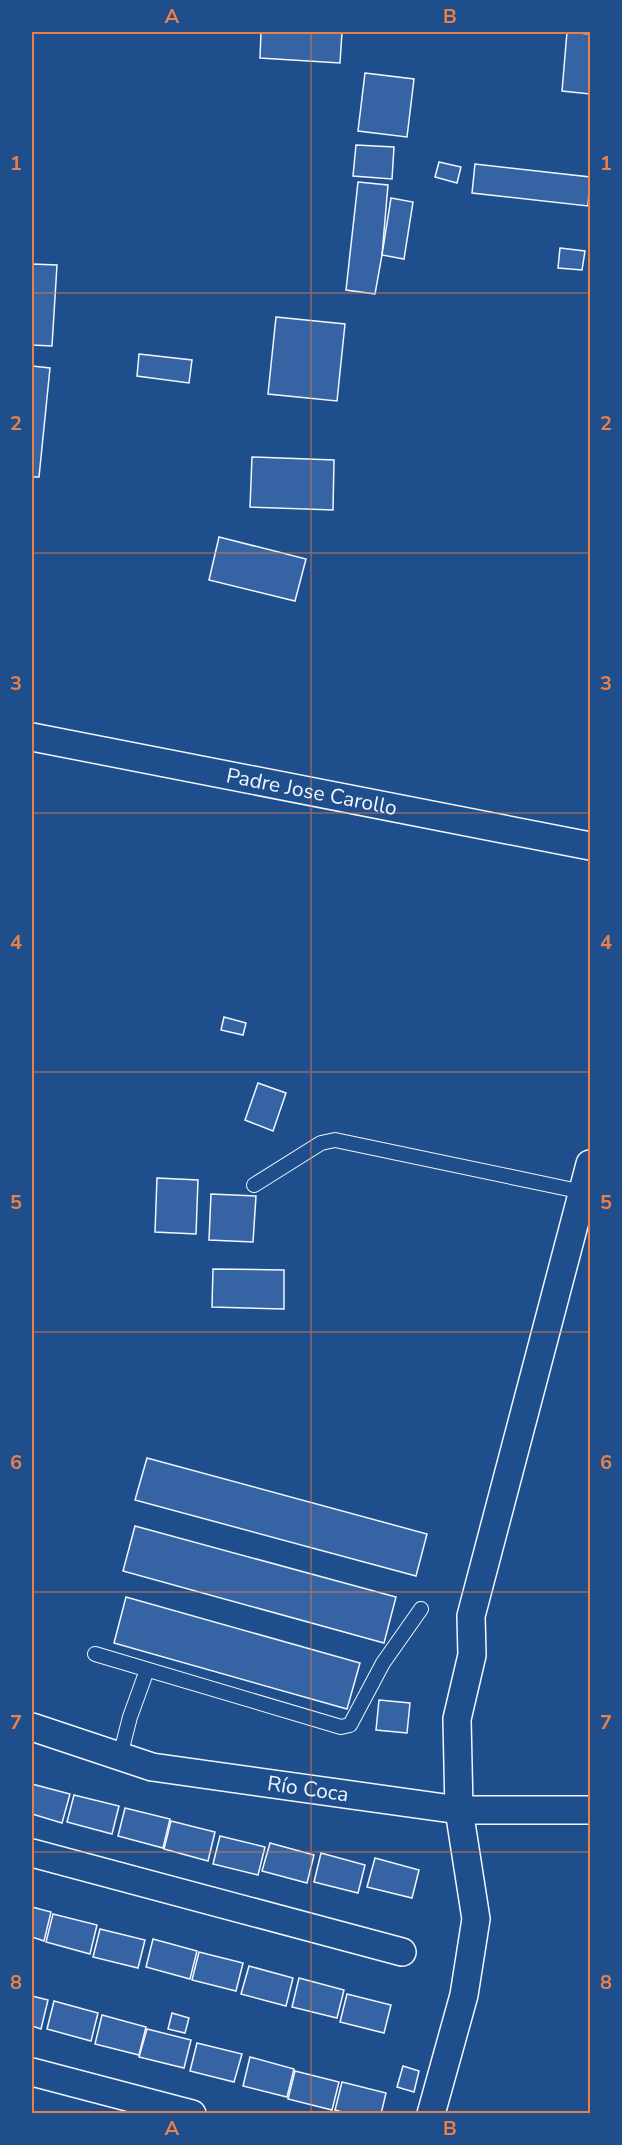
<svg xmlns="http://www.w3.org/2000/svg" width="622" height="2145" font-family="'Nunito Sans',sans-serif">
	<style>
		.building { fill: #3563a3; stroke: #f2f6ff; stroke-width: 1.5 }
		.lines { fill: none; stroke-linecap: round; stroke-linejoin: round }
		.lane-casing { stroke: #f2f6ff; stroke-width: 16 }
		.street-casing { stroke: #f2f6ff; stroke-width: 30 }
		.lane { stroke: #1f4e8c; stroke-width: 14 }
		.street { stroke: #1f4e8c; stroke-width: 27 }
		.grid { fill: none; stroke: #ea8049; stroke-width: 1.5; stroke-opacity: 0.55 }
		.labels { text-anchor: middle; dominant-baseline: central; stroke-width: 4.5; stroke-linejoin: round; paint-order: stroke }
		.street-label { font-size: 21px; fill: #f2f6ff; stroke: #1f4e8c }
		.neatline { fill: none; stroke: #ea8049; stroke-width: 2 }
		.grid-label { font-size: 20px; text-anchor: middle; font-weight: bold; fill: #ea8049 }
	</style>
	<rect width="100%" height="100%" fill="#1f4e8c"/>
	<!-- building -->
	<g class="building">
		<path d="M261 32H342L340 63 260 58Z"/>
		<path d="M567 32 590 34V94L562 91Z"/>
		<path d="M365 73 414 79 407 137 358 131Z"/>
		<path d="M356 145 394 147 392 179 353 176Z"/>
		<path d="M439 162 461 167 457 183 435 177Z"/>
		<path d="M475 164 590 177 588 206 472 193Z"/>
		<path d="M358 182 388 185 382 255 375 294 346 290Z"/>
		<path d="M391 198 413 202 404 259 382 255Z"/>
		<path d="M560 248 585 251 582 270 558 268Z"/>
		<path d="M32 264 57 265 52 346 32 345Z"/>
		<path d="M276 317 345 324 337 401 268 394Z"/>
		<path d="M139 354 192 360 189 383 137 376Z"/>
		<path d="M32 366 50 368 39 477H32Z"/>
		<path d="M252 457 334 460 333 510 250 507Z"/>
		<path d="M219 537 306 559 295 601 209 580Z"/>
		<path d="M224 1017 246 1023 243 1035 221 1030Z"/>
		<path d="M258 1083 286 1093 273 1131 245 1120Z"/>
		<path d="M157 1178 198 1180 196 1234 155 1232Z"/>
		<path d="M211 1194 256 1196 253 1242 209 1240Z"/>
		<path d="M213 1269 284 1270V1309L212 1307Z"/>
		<path d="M147 1458 427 1534 416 1576 135 1500Z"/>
		<path d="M135 1526 396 1597 384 1643 123 1571Z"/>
		<path d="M126 1597 360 1663 347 1709 114 1643Z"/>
		<path d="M379 1700 410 1703 407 1733 376 1730Z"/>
		<path d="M32 1784 70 1794 62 1823 32 1814Z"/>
		<path d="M74 1795 119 1806 112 1834 67 1822Z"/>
		<path d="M125 1808 170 1819 163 1848 118 1836Z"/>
		<path d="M171 1821 215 1832 208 1861 164 1849Z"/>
		<path d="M220 1836 265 1847 258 1875 213 1864Z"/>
		<path d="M270 1843 314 1855 307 1883 262 1871Z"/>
		<path d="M321 1853 365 1865 358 1893 314 1882Z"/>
		<path d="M375 1858 419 1870 412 1898 367 1887Z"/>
		<path d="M32 1907 51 1912 44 1941 32 1937Z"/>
		<path d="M53 1914 97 1925 90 1954 46 1942Z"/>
		<path d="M100 1929 145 1940 138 1968 93 1957Z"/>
		<path d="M153 1939 197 1951 190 1979 146 1967Z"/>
		<path d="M199 1952 243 1963 236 1991 192 1980Z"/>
		<path d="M249 1966 293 1978 286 2006 241 1994Z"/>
		<path d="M299 1978 344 1990 337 2018 292 2007Z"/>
		<path d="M347 1994 391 2005 384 2033 340 2022Z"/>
		<path d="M32 1996 48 2000 41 2029 32 2026Z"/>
		<path d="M54 2001 98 2013 91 2041 47 2029Z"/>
		<path d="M172 2013 189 2018 185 2033 168 2029Z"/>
		<path d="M102 2015 146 2027 139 2055 95 2044Z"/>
		<path d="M147 2029 191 2040 184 2068 139 2057Z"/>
		<path d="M197 2043 242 2054 234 2082 190 2071Z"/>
		<path d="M250 2057 294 2069 287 2097 243 2086Z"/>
		<path d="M403 2066 419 2071 414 2092 397 2087Z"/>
		<path d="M295 2071 339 2082 332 2110 288 2099Z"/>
		<path d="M342 2082 386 2093 381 2114H349L335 2110Z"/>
	</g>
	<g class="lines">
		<defs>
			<g id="lane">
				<path d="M254 1185 321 1143 335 1140 583 1192"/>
				<path d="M95 1654 341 1727 350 1725 383 1663 421 1609"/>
				<path d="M120 1756 130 1717 147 1670"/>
			</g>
			<g id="street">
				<path id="s1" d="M32 737 590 846"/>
				<path id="s2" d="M32 1727 152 1767 459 1810H590"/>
				<path d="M32 1853 402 1952"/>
				<path d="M32 2072 192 2114"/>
				<path d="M431 2114 464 1995 476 1919 459 1810 457 1719 472 1655 471 1616 590 1164"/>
			</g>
		</defs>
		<!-- lane casing -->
		<use href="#lane" class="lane-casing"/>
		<!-- street casing -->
		<use href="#street" class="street-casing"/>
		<!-- lane -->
		<use href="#lane" class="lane"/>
		<!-- street -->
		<use href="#street" class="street"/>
	</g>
	<!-- grid -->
	<path class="grid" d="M311 32V2114M32 293H590M32 553H590M32 813H590M32 1072H590M32 1332H590M32 1592H590M32 1852H590"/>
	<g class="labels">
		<!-- street labels -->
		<g class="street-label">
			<text stroke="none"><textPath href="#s1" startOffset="285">Padre Jose Carollo</textPath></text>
			<text stroke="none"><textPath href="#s2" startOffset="284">Río Coca</textPath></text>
		</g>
	</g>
	<!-- border -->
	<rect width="622" height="2145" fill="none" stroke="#1f4e8c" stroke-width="66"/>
	<rect x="33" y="33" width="556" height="2079" class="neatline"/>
	<g class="grid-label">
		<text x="172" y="23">A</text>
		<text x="450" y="23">B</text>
		<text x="16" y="170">1</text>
		<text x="606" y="170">1</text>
		<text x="16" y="430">2</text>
		<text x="606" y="430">2</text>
		<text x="16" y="690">3</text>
		<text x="606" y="690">3</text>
		<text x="16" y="949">4</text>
		<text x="606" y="949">4</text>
		<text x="16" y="1209">5</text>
		<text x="606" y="1209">5</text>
		<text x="16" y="1469">6</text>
		<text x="606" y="1469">6</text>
		<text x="16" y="1729">7</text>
		<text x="606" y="1729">7</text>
		<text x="16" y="1989">8</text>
		<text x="606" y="1989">8</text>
		<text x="172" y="2135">A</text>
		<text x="450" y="2135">B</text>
	</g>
</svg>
